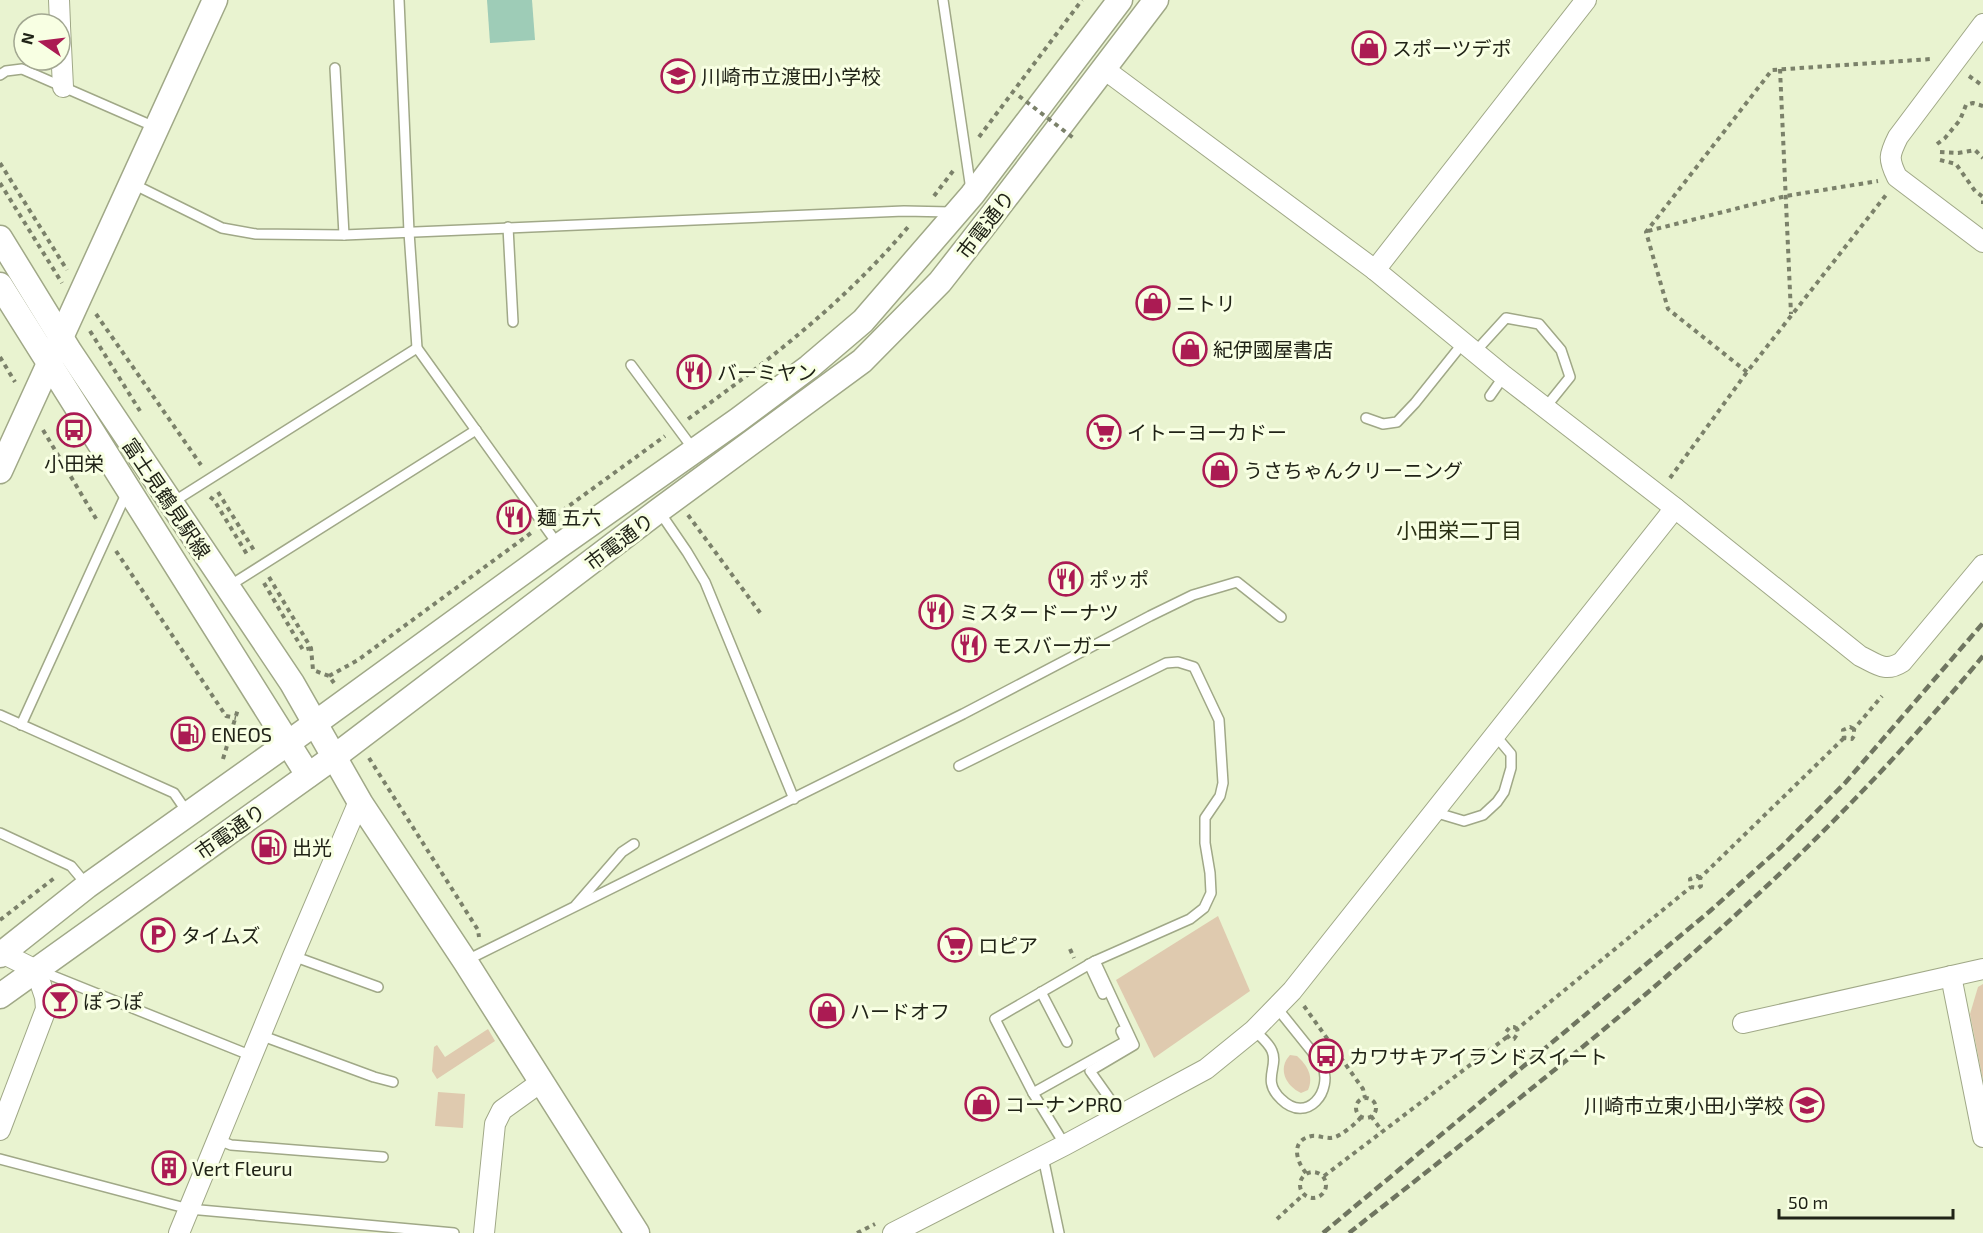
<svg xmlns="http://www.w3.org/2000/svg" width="1983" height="1233" font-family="'Exo 2','Noto Sans JP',sans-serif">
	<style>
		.green { fill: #dfcaaf }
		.water { fill: #9eccb7 }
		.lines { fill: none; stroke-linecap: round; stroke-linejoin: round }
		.service-casing { stroke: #a0a887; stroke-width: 12 }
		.minor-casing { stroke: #a0a887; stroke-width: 22 }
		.tertiary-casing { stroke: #a0a887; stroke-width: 27 }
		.path { stroke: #7b816a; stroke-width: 4; stroke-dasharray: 4.5 4.5; stroke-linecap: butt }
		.service { stroke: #fff; stroke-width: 9 }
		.minor { stroke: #fff; stroke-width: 20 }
		.tertiary { stroke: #fff; stroke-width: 24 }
		.rail { stroke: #6f7560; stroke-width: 4.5; stroke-dasharray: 9 4.5; stroke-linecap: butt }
		.path-bridge { stroke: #7b816a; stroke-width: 4; stroke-dasharray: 4.5 4.5; stroke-linecap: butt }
		.labels { text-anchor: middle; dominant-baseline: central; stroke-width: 6; stroke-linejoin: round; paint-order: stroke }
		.poi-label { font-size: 20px; fill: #202317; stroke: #f8ffe3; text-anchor: start }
		.street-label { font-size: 20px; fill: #202317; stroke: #f8ffe3 }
		.neighbourhood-label { font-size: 21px; fill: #292f13; stroke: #f8ffe3 }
	</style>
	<rect width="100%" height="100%" fill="#e9f3d0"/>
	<!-- green -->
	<g class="green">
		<path d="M1218 916 1250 991 1154 1058 1116 980Z"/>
		<path d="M1983 984V1080L1970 1014 1978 987Z"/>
		<path d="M488 1029 495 1041 437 1079 432 1071 434 1047 437 1045 445 1057Z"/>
		<path d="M1290 1055 1297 1056C1307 1065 1314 1076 1308 1090L1301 1093C1286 1086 1277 1069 1290 1055Z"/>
		<path d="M438 1092 465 1094 463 1128 435 1126Z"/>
	</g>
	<!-- water -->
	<path class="water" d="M487 0H532L535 40 490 43Z"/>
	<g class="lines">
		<defs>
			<g id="service">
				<path d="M399 0 409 232 417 348 559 546"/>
				<path d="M943 0 971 190"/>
				<path d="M335 68 344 235"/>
				<path d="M0 75 6 71 22 69 155 127"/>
				<path d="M133 184 222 228 256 234 344 235 904 211 951 212"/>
				<path d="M508 227 513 322"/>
				<path d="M1475 352 1506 318 1539 324 1561 350 1570 377 1545 408"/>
				<path d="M631 365 694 450"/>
				<path d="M1490 396 1504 376"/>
				<path d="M1366 418 1383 424 1397 422 1415 403 1463 343"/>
				<path d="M173 502 417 348"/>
				<path d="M659 511 687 552 705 582 794 799"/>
				<path d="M229 586 476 430"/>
				<path d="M0 715 174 793 187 812"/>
				<path d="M21 725 127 492"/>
				<path d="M959 766 1166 663 1178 662 1194 667 1219 720 1223 783 1220 796 1205 818V843L1210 873 1211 893 1204 908 1190 919 1095 961 995 1019 1033 1093 1065 1145"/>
				<path d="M1434 812 1464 821 1483 815 1497 802 1504 792 1511 768V754L1495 735"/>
				<path d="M0 833 71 866 86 884"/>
				<path d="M576 905 622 852 634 844"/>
				<path d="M293 956 378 987"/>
				<path d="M467 960 963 714 1150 616 1193 595 1237 582 1281 617"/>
				<path d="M1095 961 1134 1045 1090 1071 1112 1102 1120 1116"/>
				<path d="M1089 964 1103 994"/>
				<path d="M38 970 252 1056"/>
				<path d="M1041 992 1067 1042"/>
				<path d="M1254 1030C1260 1036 1269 1043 1272 1051 1279 1067 1261 1080 1281 1099 1307 1125 1334 1091 1322 1064L1277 1008"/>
				<path d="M260 1035 374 1077 393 1082"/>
				<path d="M1033 1093 1126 1041 1121 1031"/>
				<path d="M218 1140 231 1145 383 1157"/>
				<path d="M1043 1157 1059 1233"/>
				<path d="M0 1159 189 1209 454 1233"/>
			</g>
			<g id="minor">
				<path d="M59 0 60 24"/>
				<path d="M1983 24 1898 137C1889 155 1888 159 1897 177L1983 242"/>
				<path d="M60 26 63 87"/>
				<path d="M1104 69 1375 270 1504 376 1675 508 1860 656C1877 664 1885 673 1902 662L1983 565"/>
				<path d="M1375 270 1586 0"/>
				<path d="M0 952 36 970 45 997 46 1009 0 1130"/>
				<path d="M1951 976 1983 1137"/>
				<path d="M1743 1023 1983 969"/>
				<path d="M179 1233 293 956 357 806 361 804"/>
				<path d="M484 1233 495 1124 502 1110 541 1082"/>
				<path d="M893 1233 1065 1145 1206 1069 1254 1030 1292 991 1675 508"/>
			</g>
			<g id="tertiary">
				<path d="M0 238 70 352 292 683 361 804 465 961 637 1233"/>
				<path d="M0 285 308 775"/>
				<path d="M0 471 215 0"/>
				<path d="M0 955 87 886 288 743 559 546 738 420 809 367 863 321 972 195 1120 0"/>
				<path d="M0 996 334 757 658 511 862 361 940 282 990 218 1156 0"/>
			</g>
		</defs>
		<!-- service casing -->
		<use href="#service" class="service-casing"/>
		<!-- minor casing -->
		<use href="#minor" class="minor-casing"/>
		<!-- tertiary casing -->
		<use href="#tertiary" class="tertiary-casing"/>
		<!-- path -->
		<g class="path">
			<path d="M1780 69 1791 314"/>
			<path d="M1969 76 1983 86"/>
			<path d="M979 137 1082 0"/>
			<path d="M1937 144 1945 138 1960 120 1966 105 1973 103 1983 106"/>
			<path d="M1940 152 1958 153 1975 150 1983 158"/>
			<path d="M1940 160 1956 164 1975 191 1983 197V204"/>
			<path d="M0 163 67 270"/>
			<path d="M0 183 62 283"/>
			<path d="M934 196 953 171"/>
			<path d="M1648 231 1786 196 1878 181"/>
			<path d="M96 314 201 465"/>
			<path d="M90 331 140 411"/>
			<path d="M0 357 15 382"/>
			<path d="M1747 372 1668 309 1646 232 1772 70 1931 59"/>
			<path d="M688 419C767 362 845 302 908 227"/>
			<path d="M43 430 98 522"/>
			<path d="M1670 478 1747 372 1886 195"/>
			<path d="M218 492 255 552"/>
			<path d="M210 497 214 500 248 556"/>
			<path d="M688 515 761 614"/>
			<path d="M555 516 665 436"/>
			<path d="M116 551 226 716 236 718"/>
			<path d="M269 577 311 648 313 670 329 676 334 683"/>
			<path d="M264 583 303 650 311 648"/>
			<path d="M329 676 358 660 531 533"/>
			<path d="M1854 729 1850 727 1843 730 1844 738 1852 739 1854 736V729L1882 696"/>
			<path d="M369 758 478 930 479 937"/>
			<path d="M223 759 238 709"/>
			<path d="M1700 878 1697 876 1690 879 1691 887 1698 888 1701 886 1700 878 1844 738"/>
			<path d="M0 920 57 876"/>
			<path d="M1070 949 1074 958"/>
			<path d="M1304 1006 1363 1089 1365 1098"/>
			<path d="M1517 1029 1514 1027H1510L1505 1033 1510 1039H1514L1518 1033 1517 1029 1691 887"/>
			<circle cx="1366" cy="1108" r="10"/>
			<path d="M1371 1116 1382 1131"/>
			<circle cx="1313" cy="1185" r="13"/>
			<path d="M1306 1173C1296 1161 1290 1140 1312 1136 1319 1135 1328 1140 1335 1137 1342 1135 1358 1122 1361 1117"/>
			<path d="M1324 1176 1507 1037"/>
			<path d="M1277 1219 1303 1195"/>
			<path d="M857 1233 875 1224"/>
		</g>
		<!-- service -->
		<use href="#service" class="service"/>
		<!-- minor -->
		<use href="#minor" class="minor"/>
		<!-- tertiary -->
		<use href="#tertiary" class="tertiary"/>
		<!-- rail -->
		<g class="rail">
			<path d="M1323 1233 1710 911 1781 847 1845 783 1983 623"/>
			<path d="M1349 1233C1501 1113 1656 994 1795 859 1861 795 1924 727 1983 656"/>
		</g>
		<!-- path-bridge -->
		<path class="path-bridge" d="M1019 96 1076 140"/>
	</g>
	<!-- icons -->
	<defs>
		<symbol id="shop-ring" viewBox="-11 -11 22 22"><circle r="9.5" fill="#f8ffe3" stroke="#ab1b53" stroke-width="1.5"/><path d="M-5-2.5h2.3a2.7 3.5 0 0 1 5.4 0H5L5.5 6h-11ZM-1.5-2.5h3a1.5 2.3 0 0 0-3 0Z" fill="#ab1b53"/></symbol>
		<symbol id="school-ring" viewBox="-11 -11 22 22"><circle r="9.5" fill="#f8ffe3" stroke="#ab1b53" stroke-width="1.5"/><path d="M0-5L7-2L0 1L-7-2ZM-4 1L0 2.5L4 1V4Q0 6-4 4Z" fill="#ab1b53"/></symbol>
		<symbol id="restaurant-ring" viewBox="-11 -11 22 22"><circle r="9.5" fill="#f8ffe3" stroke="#ab1b53" stroke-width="1.5"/><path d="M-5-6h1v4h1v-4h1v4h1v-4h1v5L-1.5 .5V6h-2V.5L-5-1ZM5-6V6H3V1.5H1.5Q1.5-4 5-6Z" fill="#ab1b53"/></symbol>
		<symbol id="bus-ring" viewBox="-11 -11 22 22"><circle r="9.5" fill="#f8ffe3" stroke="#ab1b53" stroke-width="1.5"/><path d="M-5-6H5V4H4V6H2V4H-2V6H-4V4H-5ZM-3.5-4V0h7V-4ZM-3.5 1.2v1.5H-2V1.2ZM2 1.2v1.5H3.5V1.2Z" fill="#ab1b53"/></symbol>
		<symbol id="supermarket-ring" viewBox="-11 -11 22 22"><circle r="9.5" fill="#f8ffe3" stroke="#ab1b53" stroke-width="1.5"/><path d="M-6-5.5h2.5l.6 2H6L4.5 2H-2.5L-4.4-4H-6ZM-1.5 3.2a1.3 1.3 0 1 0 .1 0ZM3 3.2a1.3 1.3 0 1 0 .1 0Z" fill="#ab1b53"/></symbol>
		<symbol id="fuel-ring" viewBox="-11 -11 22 22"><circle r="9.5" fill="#f8ffe3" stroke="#ab1b53" stroke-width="1.5"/><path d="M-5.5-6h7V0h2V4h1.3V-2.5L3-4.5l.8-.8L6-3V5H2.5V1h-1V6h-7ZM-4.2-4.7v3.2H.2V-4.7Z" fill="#ab1b53"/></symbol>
		<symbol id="parking-ring" viewBox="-11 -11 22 22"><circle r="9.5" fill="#f8ffe3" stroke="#ab1b53" stroke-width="1.5"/><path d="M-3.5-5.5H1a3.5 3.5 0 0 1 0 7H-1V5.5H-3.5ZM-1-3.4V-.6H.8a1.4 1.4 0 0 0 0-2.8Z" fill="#ab1b53"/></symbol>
		<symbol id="bar-ring" viewBox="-11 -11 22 22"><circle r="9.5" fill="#f8ffe3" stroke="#ab1b53" stroke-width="1.5"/><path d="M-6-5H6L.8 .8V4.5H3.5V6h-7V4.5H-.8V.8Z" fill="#ab1b53"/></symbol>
		<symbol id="building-ring" viewBox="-11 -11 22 22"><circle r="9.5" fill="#f8ffe3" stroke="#ab1b53" stroke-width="1.5"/><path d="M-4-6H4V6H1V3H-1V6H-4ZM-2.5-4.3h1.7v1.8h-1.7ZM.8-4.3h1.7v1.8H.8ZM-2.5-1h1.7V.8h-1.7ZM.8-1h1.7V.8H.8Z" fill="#ab1b53"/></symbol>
	</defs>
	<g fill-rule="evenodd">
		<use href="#shop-ring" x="1350" y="29" width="38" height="38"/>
		<use href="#school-ring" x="659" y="57" width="38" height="38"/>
		<use href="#shop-ring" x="1134" y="284" width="38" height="38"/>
		<use href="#shop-ring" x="1171" y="330" width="38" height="38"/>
		<use href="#restaurant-ring" x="675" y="353" width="38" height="38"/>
		<use href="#bus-ring" x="55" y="411" width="38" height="38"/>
		<use href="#supermarket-ring" x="1085" y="413" width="38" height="38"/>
		<use href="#shop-ring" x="1201" y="451" width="38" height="38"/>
		<use href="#restaurant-ring" x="495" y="498" width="38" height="38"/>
		<use href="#restaurant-ring" x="1047" y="560" width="38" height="38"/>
		<use href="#restaurant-ring" x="917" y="593" width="38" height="38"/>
		<use href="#restaurant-ring" x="950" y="626" width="38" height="38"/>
		<use href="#fuel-ring" x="169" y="715" width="38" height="38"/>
		<use href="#fuel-ring" x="250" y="828" width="38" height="38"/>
		<use href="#parking-ring" x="139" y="916" width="38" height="38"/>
		<use href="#supermarket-ring" x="936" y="926" width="38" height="38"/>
		<use href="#bar-ring" x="41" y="982" width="38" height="38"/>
		<use href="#shop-ring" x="808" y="992" width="38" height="38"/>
		<use href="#bus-ring" x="1307" y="1037" width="38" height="38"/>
		<use href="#shop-ring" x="963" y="1085" width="38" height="38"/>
		<use href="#school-ring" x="1788" y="1086" width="38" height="38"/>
		<use href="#building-ring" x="150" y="1149" width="38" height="38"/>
	</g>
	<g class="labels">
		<!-- poi labels -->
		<g class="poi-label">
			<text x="1392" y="48">スポーツデポ</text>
			<text x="701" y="76">川崎市立渡田小学校</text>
			<text x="1176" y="303">ニトリ</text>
			<text x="1213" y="349">紀伊國屋書店</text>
			<text x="717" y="372">バーミヤン</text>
			<text x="1127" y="432">イトーヨーカドー</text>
			<text x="74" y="463" text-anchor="middle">小田栄</text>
			<text x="1243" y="470">うさちゃんクリーニング</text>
			<text x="537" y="517">麺 五六</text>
			<text x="1089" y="579">ポッポ</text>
			<text x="959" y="612">ミスタードーナツ</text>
			<text x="992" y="645">モスバーガー</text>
			<text x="211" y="734">ENEOS</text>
			<text x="292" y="847">出光</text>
			<text x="181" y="935">タイムズ</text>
			<text x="978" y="945">ロピア</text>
			<text x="83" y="1001">ぽっぽ</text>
			<text x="850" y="1011">ハードオフ</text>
			<text x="1349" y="1056">カワサキアイランドスイート</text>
			<text x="1005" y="1104">コーナンPRO</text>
			<text x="1784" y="1105" text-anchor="end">川崎市立東小田小学校</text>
			<text x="192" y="1168">Vert Fleuru</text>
		</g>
		<!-- street labels -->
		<g class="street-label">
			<text transform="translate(985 224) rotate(-52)">市電通り</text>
			<text transform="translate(167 498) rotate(56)">富士見鶴見駅線</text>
			<text transform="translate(619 541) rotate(-37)">市電通り</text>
			<text transform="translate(230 831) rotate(-35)">市電通り</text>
		</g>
		<!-- neighbourhood labels -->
		<g class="neighbourhood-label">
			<text x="1459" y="529">小田栄二丁目</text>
		</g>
	</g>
	<!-- north arrow -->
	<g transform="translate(42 42) rotate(284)"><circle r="28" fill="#f8ffe3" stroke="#a2a791" stroke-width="1.5"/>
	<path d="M0-4.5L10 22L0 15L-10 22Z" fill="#ab1b53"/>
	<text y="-9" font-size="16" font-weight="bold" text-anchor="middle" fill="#202317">N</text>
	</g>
	<!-- scale -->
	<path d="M1779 1209v9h174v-9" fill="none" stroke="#202317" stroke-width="3"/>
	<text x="1788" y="1209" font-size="18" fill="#202317" stroke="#f8ffe3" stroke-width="4.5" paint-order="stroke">50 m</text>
</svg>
